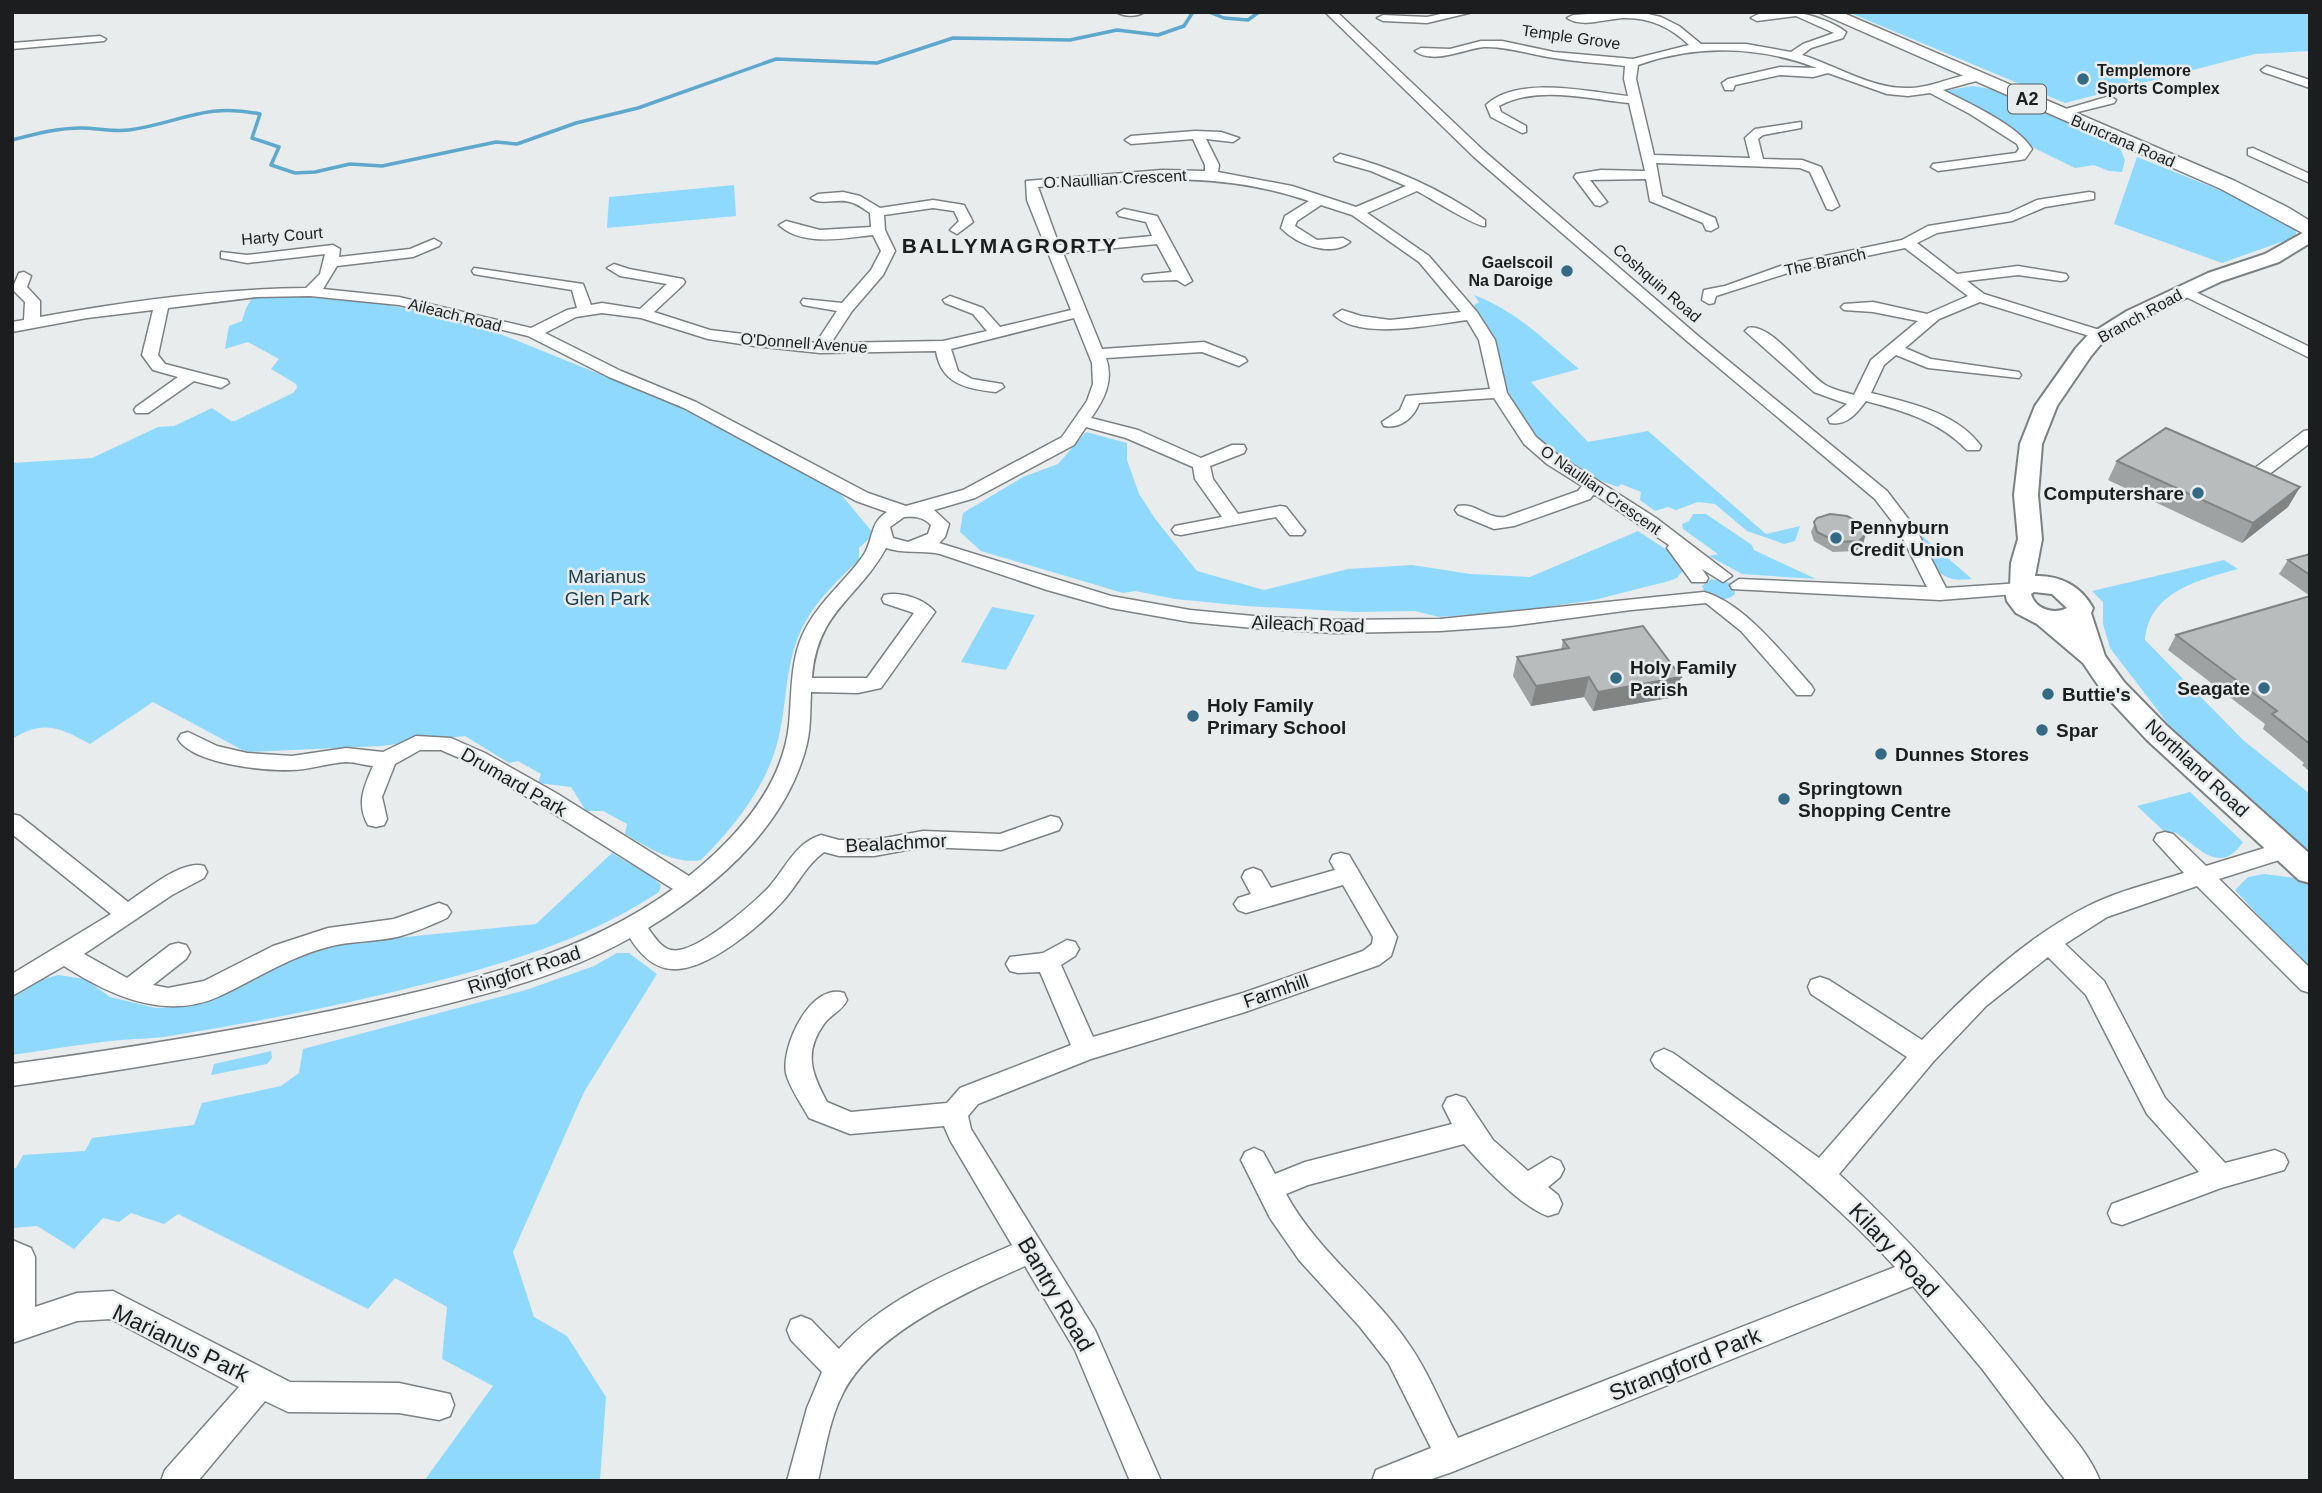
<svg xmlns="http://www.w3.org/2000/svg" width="2322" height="1493" font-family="Arial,sans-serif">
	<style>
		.green { fill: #90d9fe }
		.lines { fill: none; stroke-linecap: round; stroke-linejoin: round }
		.stream { stroke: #5ea8cd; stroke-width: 3.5 }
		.minor-casing { stroke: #7d8082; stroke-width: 3 }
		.major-casing { stroke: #7d8082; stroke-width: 4 }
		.highway-casing { stroke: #7d8082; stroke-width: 3 }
		.minor { fill: #fff; fill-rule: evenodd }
		.major { fill: #fff; fill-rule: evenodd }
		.highway { fill: #fff; fill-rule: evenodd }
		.wall { fill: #9fa2a3 }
		.shaded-wall { fill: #828484 }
		.building { fill: #b9bcbd; stroke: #828484; stroke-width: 2 }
		.poi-dot { fill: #336a85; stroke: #e8eced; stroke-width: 2.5 }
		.labels { text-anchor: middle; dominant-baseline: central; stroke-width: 5; stroke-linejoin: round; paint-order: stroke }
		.far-street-label { font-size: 16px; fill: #1c1d1e; stroke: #e8eced }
		.far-poi-label { font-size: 16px; font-weight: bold; fill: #1c1d1e; stroke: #e8eced; text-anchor: start }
		.shield { fill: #e8eced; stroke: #595b5c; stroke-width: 2 }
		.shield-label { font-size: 18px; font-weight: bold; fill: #1c1d1e }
		.poi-label { font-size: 19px; font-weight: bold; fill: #1c1d1e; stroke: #e8eced; text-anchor: start }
		.park-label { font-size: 19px; fill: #1b3d4d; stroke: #e8eced }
		.street-label { font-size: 19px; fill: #1c1d1e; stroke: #e8eced }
		.far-district-label { font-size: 21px; font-weight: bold; letter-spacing: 2px; fill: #1c1d1e; stroke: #e8eced }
		.near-street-label { font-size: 23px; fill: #1c1d1e; stroke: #e8eced }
	</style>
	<rect width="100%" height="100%" fill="#e8eced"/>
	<!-- green -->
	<g class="green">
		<path d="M1848 12H2310V51L2255 54 2065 103Z"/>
		<path d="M1972 86C2006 88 2054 117 2088 130V134L2120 148 2125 160 2122 172 2109 171 2094 165 2075 168 2038 150 1944 94 1945 91Z"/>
		<path d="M2137 157 2275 212 2294 225 2297 237 2287 244 2281 242 2222 263 2114 224Z"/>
		<path d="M734 185 736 216 607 228 609 197Z"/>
		<path d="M314 295 388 305 447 317 488 329 686 409 834 486 874 534 859 548V560C835 583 812 604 799 635 785 668 787 705 778 740 767 786 734 827 701 860 675 865 647 847 625 834L627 824 603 811H586L571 787 538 783 541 774 518 761 509 763 465 736 381 746 246 752 153 702 90 744C60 728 44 719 12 739V463L92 458 158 427 174 426 212 408 231 421H235L293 393 297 388 296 384 271 369 279 359 248 342 225 349 229 326 242 321 246 308 253 297Z"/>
		<path d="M1474 295C1518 312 1543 339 1579 369L1531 382 1588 442 1648 431 1766 534 1800 526 1795 541 1784 544 1747 531 1715 504 1698 502 1676 510 1668 507 1655 511 1640 500 1641 492 1621 484 1618 487 1583 474 1536 441 1537 437 1516 409 1505 384 1491 337 1473 306 1479 302Z"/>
		<path d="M1086 432 1127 443V460L1139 494 1156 520 1197 571 1264 590 1348 569 1412 565 1471 574 1530 577 1638 531 1673 554 1684 569 1677 578 1669 581 1594 600 1519 611 1439 617 1415 611 1356 612 1246 606 1175 599 1135 591 1123 593 981 551 960 532 963 513 1023 477 1058 464Z"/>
		<path d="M1693 514H1706L1752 545 1754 550 1816 579 1742 574 1709 556 1718 554 1683 529 1682 524 1689 521Z"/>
		<path d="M1921 535 1972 579C1935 584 1934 564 1921 535Z"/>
		<path d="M2224 560 2238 569C2198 580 2149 592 2145 640L2243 740 2310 794V854L2175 733 2110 648 2103 624V602L2092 591Z"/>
		<path d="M1711 579 1727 582 1734 587 1735 594C1726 603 1716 598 1705 593L1702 586Z"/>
		<path d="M992 607 1035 615 1006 670 961 662Z"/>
		<path d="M2190 792 2243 842C2219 878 2197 844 2174 832L2168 835 2137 806Z"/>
		<path d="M612 853 651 876 661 885 659 892C588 939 510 962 429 983 343 1005 257 1022 170 1036 154 1039 138 1038 122 1040 86 1043 49 1050 12 1055V998L40 980 58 975 85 979 110 997 156 1008 189 1006 299 957 346 943 536 924Z"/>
		<path d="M2264 874 2303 879 2310 883V971L2235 890 2248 877Z"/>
		<path d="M617 953H629L657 974 584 1092 513 1252 534 1317 567 1336 606 1397 600 1481H424L493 1386 442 1359 447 1307 395 1278 368 1309 178 1214 164 1224 131 1213 119 1222 103 1218 74 1249 37 1226 12 1228V1168H16L23 1155 85 1151 92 1138 194 1125 202 1103 281 1086 299 1073 303 1049 526 990 594 966Z"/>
		<path d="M271 1051 272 1058 267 1064 211 1075 214 1064Z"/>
	</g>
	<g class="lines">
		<!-- stream -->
		<g class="stream">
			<path d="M1209 12 1224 18 1248 20 1259 12"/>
			<path d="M12 140C35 134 57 128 81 128 97 128 112 132 129 130 180 123 205 102 260 114L252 138 279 147 271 165 295 173 315 172 350 164 382 166 496 142 517 144 576 123 638 108 776 59 877 63 953 38 1070 40 1117 30 1158 35 1184 26 1193 12"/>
		</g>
		<defs>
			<g id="minor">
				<path d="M1117 12H1144C1138 17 1123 17 1117 12Z"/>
				<path d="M1325 12H1337L1484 151 1697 335 1887 491 1916 529 1946 588 2021 583 2030 589 2028 593 1940 600 1732 589 1730 585 1739 579 1927 587 1898 529 1875 499 1687 341 1474 157Z"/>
				<path d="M1450 12H1473L1427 23 1383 21 1377 18 1383 15 1427 17Z"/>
				<path d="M1618 12H1639L1661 17 1679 26 1701 44H1746L1791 52 1803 44 1834 33 1796 16 1757 21 1751 18C1774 2 1826 16 1846 32L1843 38 1811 48 1802 55C1837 66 1873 90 1911 88 1932 88 1962 72 1980 74V80L1943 90C1968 103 2018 125 2032 149L2025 159 2020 160 1938 171 1931 167 1933 164 2016 153 2019 149 2017 144 1970 114 1930 93 1908 96 1887 94 1828 73 1813 77 1780 75 1735 85 1733 90H1725L1722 83 1728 79 1780 67 1817 68C1759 46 1697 44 1638 65L1636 79 1654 155 1750 158 1745 138 1755 129 1801 122V128L1763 135 1758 139 1763 159 1802 160 1821 167 1839 206 1832 210 1827 209 1810 172 1800 168 1656 163 1662 196 1715 218 1718 227 1711 231 1706 230 1703 223 1650 201 1646 179 1590 180 1607 202 1600 206 1595 205 1574 177 1576 174 1601 170 1645 171 1629 103C1588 99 1537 85 1499 106L1501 112 1526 126V132L1522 133 1491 117 1486 105C1517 75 1589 92 1628 96L1624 79 1625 66C1602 63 1578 62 1554 58 1531 55 1508 46 1484 47 1463 49 1434 65 1415 51L1421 48 1450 49 1481 41H1502L1554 52 1633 59 1689 45C1671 27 1648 17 1623 18 1606 19 1582 28 1567 18L1573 15Z"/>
				<path d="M100 36 106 39 104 41 12 49V43Z"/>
				<path d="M2267 66 2310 80V88L2263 72 2261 70Z"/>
				<path d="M2110 96 2116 100 2114 103 2058 117 2052 113Z"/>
				<path d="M1195 131 1221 132 1239 138 1233 142 1206 139 1219 165 1218 172 1292 186 1356 207 1406 186 1371 171 1335 161 1334 158 1340 154C1392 167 1441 189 1485 220V226C1476 227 1430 198 1417 191L1367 213 1429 256 1477 312 1495 340 1507 393 1536 437 1559 456 1656 518 1732 576 1723 582 1702 569 1708 578 1706 582H1692L1667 548 1669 545 1594 494 1590 499 1514 526 1494 529 1458 514 1455 510 1458 506C1475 502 1488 520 1505 517L1578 491 1582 486 1547 464 1524 444 1494 398 1419 403C1414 418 1400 429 1384 426L1382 422 1400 410 1406 396 1490 389 1479 340 1467 320C1435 324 1360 341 1334 315L1342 310 1361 316 1390 320 1461 312 1419 262 1352 215 1321 205 1297 221 1295 226 1317 240 1343 238 1350 242C1331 258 1296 244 1281 228L1285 216 1309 201C1214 169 1136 180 1038 187L1059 245 1152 236 1146 222 1119 216 1117 213 1124 209 1157 216 1192 281 1185 285 1177 280 1144 281 1142 278 1144 275 1172 272 1157 244 1063 253 1102 349 1204 342 1245 358 1247 361 1239 366 1202 352 1106 358C1114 381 1104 400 1091 418L1138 430 1201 458 1232 445H1244L1246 449 1244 453 1210 466 1213 479 1238 514 1280 506 1286 507 1305 531 1302 535H1290L1276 517 1181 535 1175 534 1172 530 1175 526 1222 517 1195 479 1193 467 1126 438 1086 427 1074 445 975 498 934 510 949 524 945 537 939 543 1111 596 1190 610 1264 617 1334 620 1440 619 1704 592C1744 603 1783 654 1811 685L1814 690 1811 695H1797L1741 631 1706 603 1631 610 1510 626 1440 631 1334 633 1264 629 1190 622 1111 608 1047 590 940 554C921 550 904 554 886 548 858 599 817 611 812 678H867L914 613 884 603 882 599 884 595C900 591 925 599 935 612L881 688 858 693 811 692C810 712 811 732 805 751 783 829 715 887 648 928 653 935 661 948 671 950 694 956 754 903 769 887 786 868 795 843 821 835L839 840H874L923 831 1000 834 1051 816 1059 818 1062 824 1059 830 1001 850 923 847 874 856H839L824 852C806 865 797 886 782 902 760 926 706 972 672 969 653 968 640 954 630 938 563 976 488 994 414 1012 282 1044 147 1067 12 1086V1064C130 1048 247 1029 363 1004 472 980 582 955 673 889L540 805 471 763 441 750H420L395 764 382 797 387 819 384 825 376 827 368 825C356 803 364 787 373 766 364 765 355 762 346 762 327 763 309 770 291 770 264 771 193 764 178 739L181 734 188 732 217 746 247 753 292 756 346 748 383 752 416 736 451 738 485 753 556 793 689 876C736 838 782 788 789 725 792 695 790 664 802 636 816 604 843 584 863 556 874 540 869 523 887 512L856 501 684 408 609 377 528 336 399 305 310 296 257 297 168 308 158 355 165 364 227 380 229 383 221 388 194 381 148 413H136L134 410 136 407 178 377 153 370 142 355 153 310 87 318 12 332V322L24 320 25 302 12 289 19 273 24 272 31 276 27 287 40 301V317C128 301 216 289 306 288L320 274 325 254 247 263 221 258V252L247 255 333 245 340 249 339 257 410 249 434 239 441 243 439 246 413 257 337 266 323 289 399 297 531 328 567 310 577 308 572 290 479 275 474 274 472 271 474 268 583 284 591 305 602 303 640 309 667 284 620 276 607 268 614 264 629 269 683 279 685 282 683 285 654 312 710 330 816 343 837 311 803 305 801 302 803 299 842 303 871 270 881 251 873 235C845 238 802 247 779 225L786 221 820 230 871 227 870 213C864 209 858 204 850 202 837 198 821 206 811 198L818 194 843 192 860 196 880 208 933 200 964 205 973 222 957 234 950 230 959 221 954 211 933 208 884 215 885 230 895 251 883 275 852 311 831 343 943 341 987 331 973 314 945 303 943 300 950 296 983 308 1000 327 1071 310 1027 200 1026 181 1162 170 1205 171V165L1193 139 1131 144 1125 140 1131 136ZM602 313 641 318 708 339 754 346 820 353 936 351C941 384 967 389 996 392L1004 387 1002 384 972 379 958 371 951 349 1074 318 1092 363 1093 384 1087 401 1062 437 963 490 906 506 868 493 696 402 621 371 545 333 576 317ZM904 517C915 516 923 517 931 525L928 534 908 542 893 538 890 527Z"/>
				<path d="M2253 148 2310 174V183L2248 155V149Z"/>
				<path d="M2089 192 2094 193V199L2045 207 2012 221 1937 233 1917 243 1957 274 2018 266 2066 274 2068 277 2066 280 2061 281 2018 275 1967 281 1984 294 2106 332 2109 335 2101 340 2096 338 1980 302 1939 319 1905 348 1931 359 2019 372 2021 375 2019 378 1928 368 1896 355 1884 365 1871 393C1910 403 1956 412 1981 446L1979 450H1967C1939 421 1904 411 1866 401 1857 413 1847 426 1830 423L1828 419 1847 404 1814 392 1745 331 1748 328C1771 322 1807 375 1827 386 1835 390 1845 392 1854 395L1871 360 1918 321 1873 312 1844 310 1841 307 1844 304 1873 302 1927 314 1968 296 1905 248 1794 271 1716 296 1714 303 1709 304 1702 300 1704 290 1725 286 1786 264 1902 240 1928 226 2009 213 2037 200Z"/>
				<path d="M2185 287 2310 347V358L2180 294 2178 291Z"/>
				<path d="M2310 430V443L2259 482H2247L2244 478 2247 474 2304 431Z"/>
				<path d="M12 814 20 816 128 902C146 890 183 859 204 866L207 872 204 878 172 895 84 954 127 978 170 945 178 943 186 945 190 952 186 959 153 985 168 988 204 981 273 946 328 928 394 919 439 903 447 906 451 912 447 918C431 925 414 933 397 937 374 942 350 941 328 947 289 957 256 979 220 996 166 1021 111 996 64 966L12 996V974L111 914 12 834Z"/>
				<path d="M2165 832 2173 834 2206 866 2284 842 2292 844 2295 850 2292 856 2219 879 2310 968V993L2301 990 2197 886 2107 917 2065 944 2104 981 2165 1098 2225 1163 2275 1150 2284 1154 2288 1162 2284 1170 2221 1188 2122 1225 2112 1222 2108 1213 2112 1204 2199 1172 2147 1114 2086 995 2048 957 1986 1006 1933 1062 1839 1174C1915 1244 1982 1321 2045 1403 2064 1427 2089 1452 2100 1481H2066L1983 1370 1913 1286 1452 1472 1426 1481H1372L1376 1470 1431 1448 1389 1364 1360 1327 1299 1260 1270 1218 1241 1160 1245 1152 1254 1148 1263 1152 1275 1174 1305 1162 1452 1124 1443 1106 1447 1098 1456 1095 1465 1098 1493 1140 1528 1171 1551 1157 1560 1161 1564 1169 1560 1177 1548 1187 1558 1195 1562 1204 1558 1213 1548 1216C1520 1206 1484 1167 1464 1144L1308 1185 1286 1194C1317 1251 1372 1290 1408 1343 1428 1371 1442 1407 1458 1438L1895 1267C1824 1188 1741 1128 1655 1067L1651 1060 1655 1053 1664 1049 1673 1053 1819 1158 1907 1057 1811 994 1808 987 1811 980 1820 977 1829 980 1922 1040C1969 991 2026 937 2088 906 2118 891 2152 883 2184 873L2154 840 2157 834Z"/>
				<path d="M1341 853 1349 855 1397 937 1391 956 1379 965 1245 1012 1091 1059 978 1104 968 1116 971 1129 1095 1330 1161 1481H1130L1075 1350 1025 1266C965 1293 874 1332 843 1393 829 1420 825 1452 818 1481H787L807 1408 822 1372 791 1340 787 1330 791 1320 801 1316 811 1320 839 1349C883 1299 953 1271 1012 1245L950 1140 944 1126 850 1134 809 1118C802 1105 789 1087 786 1073 781 1046 811 982 844 993L847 1000C842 1011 831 1014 824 1024 803 1053 812 1074 827 1102L851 1112 947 1103 960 1088 1071 1045 1040 972 1018 973 1010 971 1006 964 1010 957 1043 953 1067 940 1075 942 1079 949 1075 956 1061 965 1093 1037 1243 993 1363 951 1372 944 1373 937 1343 885 1246 913 1238 910 1234 904 1238 898 1251 894 1242 877 1245 871 1253 868 1261 871 1271 888 1335 870 1330 861 1333 855Z"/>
				<path d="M12 1240 31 1248 35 1257V1307L77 1293 113 1291 290 1382 399 1383 450 1394 454 1405 450 1416 439 1420 399 1413 288 1412 265 1401 198 1481H161L165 1470 239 1387 111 1319 77 1321 12 1343Z"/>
			</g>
			<path id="major" d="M2310 229V243L2279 262 2222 281 2141 319 2101 344 2091 356 2057 406 2042 444 2038 495 2042 539 2035 576C2060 575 2081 586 2093 608L2091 613 2105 656 2124 682 2167 726 2310 854V883L2299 880 2147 740 2104 694 2083 663 2037 624 2016 613 2007 601 2005 592 2010 586 2011 563 2018 539 2014 495 2020 444 2035 406 2076 348 2087 336 2127 311 2208 273 2265 254ZM2034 592 2052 594 2067 608C2054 615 2035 609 2031 594Z"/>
			<path id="highway" d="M1818 12H1841L2235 181 2289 208 2310 221V237L2221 189Z"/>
		</defs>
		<!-- minor casing -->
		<use href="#minor" class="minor-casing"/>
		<!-- major casing -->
		<use href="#major" class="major-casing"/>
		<!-- highway casing -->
		<use href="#highway" class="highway-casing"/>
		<!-- minor -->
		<use href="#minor" class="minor"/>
		<!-- major -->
		<use href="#major" class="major"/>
		<!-- highway -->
		<use href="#highway" class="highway"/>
	</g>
	<!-- wall -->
	<g class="wall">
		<path d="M2117 461 2300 487 2288 507 2242 543 2108 480Z"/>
		<path d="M1817 518 1863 544 1856 551 1833 552 1814 541 1811 532Z"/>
		<path d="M2310 554V596L2279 574 2288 560Z"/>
		<path d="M2310 596V772L2302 765 2304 763 2263 729 2265 724 2168 650 2176 635Z"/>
		<path d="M1563 640 1681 677 1675 697 1593 711 1584 697 1531 706 1513 676 1517 657 1561 650Z"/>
	</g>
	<!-- shaded-wall -->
	<g class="shaded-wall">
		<path d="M2300 487 2288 507 2242 543 2253 523Z"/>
		<path d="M1866 534 1863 544 1856 551 1859 541Z"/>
		<path d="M1589 677 1584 697 1531 706 1536 686Z"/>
		<path d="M1681 677 1675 697 1593 711 1598 692Z"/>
	</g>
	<!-- building -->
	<g class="building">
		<path d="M2166 428 2300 487 2253 523 2117 461Z"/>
		<path d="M1830 514 1847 516 1862 524 1866 534 1859 541 1837 542 1817 532 1814 522 1817 518Z"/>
		<path d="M2310 554V575L2288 560Z"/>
		<path d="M2310 596V744L2272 714 2277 711 2176 635Z"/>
		<path d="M1643 626 1681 677 1598 692 1589 677 1536 686 1517 657 1569 648 1563 640Z"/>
	</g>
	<!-- markers -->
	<g class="poi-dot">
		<circle cx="2083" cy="79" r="7"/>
		<circle cx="1567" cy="271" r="7"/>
		<circle cx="2198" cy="493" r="7"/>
		<circle cx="1836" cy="538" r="7"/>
		<circle cx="1616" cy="678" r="7"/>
		<circle cx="2264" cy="688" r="7"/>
		<circle cx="2048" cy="694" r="7"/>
		<circle cx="1193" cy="716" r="7"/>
		<circle cx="2042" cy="730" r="7"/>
		<circle cx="1881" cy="754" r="7"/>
		<circle cx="1784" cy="799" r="7"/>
	</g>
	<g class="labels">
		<!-- far-street labels -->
		<g class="far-street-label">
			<text transform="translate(1571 37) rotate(8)">Temple Grove</text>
			<text transform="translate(2123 141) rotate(23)">Buncrana Road</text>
			<text transform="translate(1115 179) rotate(-3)">O Naullian Crescent</text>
			<text transform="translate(282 236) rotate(-5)">Harty Court</text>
			<text transform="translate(1825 262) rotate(-12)">The Branch</text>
			<text transform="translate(1657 283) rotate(41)">Coshquin Road</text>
			<text transform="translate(455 315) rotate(14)">Aileach Road</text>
			<text transform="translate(2140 316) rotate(-29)">Branch Road</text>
			<text transform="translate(804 343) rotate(4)">O'Donnell Avenue</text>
			<text transform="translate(1601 490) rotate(35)">O Naullian Crescent</text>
		</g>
		<!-- far-poi labels -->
		<g class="far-poi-label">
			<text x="2097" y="70">Templemore<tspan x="2097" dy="18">Sports Complex</tspan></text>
			<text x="1553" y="262" text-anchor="end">Gaelscoil<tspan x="1553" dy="18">Na Daroige</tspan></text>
		</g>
		<!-- shield labels -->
		<rect class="shield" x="2008" y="84.5" width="38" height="29" rx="5"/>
		<g class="shield-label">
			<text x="2027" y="99">A2</text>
		</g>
		<!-- poi labels -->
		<g class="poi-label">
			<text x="2184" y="493" text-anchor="end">Computershare</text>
			<text x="1850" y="527">Pennyburn<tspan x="1850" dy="22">Credit Union</tspan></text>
			<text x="1630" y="667">Holy Family<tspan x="1630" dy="22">Parish</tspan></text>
			<text x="2250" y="688" text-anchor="end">Seagate</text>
			<text x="2062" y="694">Buttie's</text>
			<text x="1207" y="705">Holy Family<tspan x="1207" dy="22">Primary School</tspan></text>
			<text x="2056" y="730">Spar</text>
			<text x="1895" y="754">Dunnes Stores</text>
			<text x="1798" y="788">Springtown<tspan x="1798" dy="22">Shopping Centre</tspan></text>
		</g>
		<!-- park labels -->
		<g class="park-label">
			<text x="607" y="576">Marianus<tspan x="607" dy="22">Glen Park</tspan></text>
		</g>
		<!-- street labels -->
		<g class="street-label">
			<text transform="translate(1308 624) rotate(2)">Aileach Road</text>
			<text transform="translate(2197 768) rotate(43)">Northland Road</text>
			<text transform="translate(514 782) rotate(30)">Drumard Park</text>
			<text transform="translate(896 843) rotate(-3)">Bealachmor</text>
			<text transform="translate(524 970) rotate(-18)">Ringfort Road</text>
			<text transform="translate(1276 991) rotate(-19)">Farmhill</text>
		</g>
		<!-- far-district labels -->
		<g class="far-district-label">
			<text x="1010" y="245">BALLYMAGRORTY</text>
		</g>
		<!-- near-street labels -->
		<g class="near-street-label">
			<text transform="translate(1894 1250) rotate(47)">Kilary Road</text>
			<text transform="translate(1056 1294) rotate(60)">Bantry Road</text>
			<text transform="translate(181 1343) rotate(26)">Marianus Park</text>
			<text transform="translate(1685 1364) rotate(-22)">Strangford Park</text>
		</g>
	</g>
	<!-- border -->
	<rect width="2322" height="1493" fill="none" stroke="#1c1d1e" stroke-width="28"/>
</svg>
